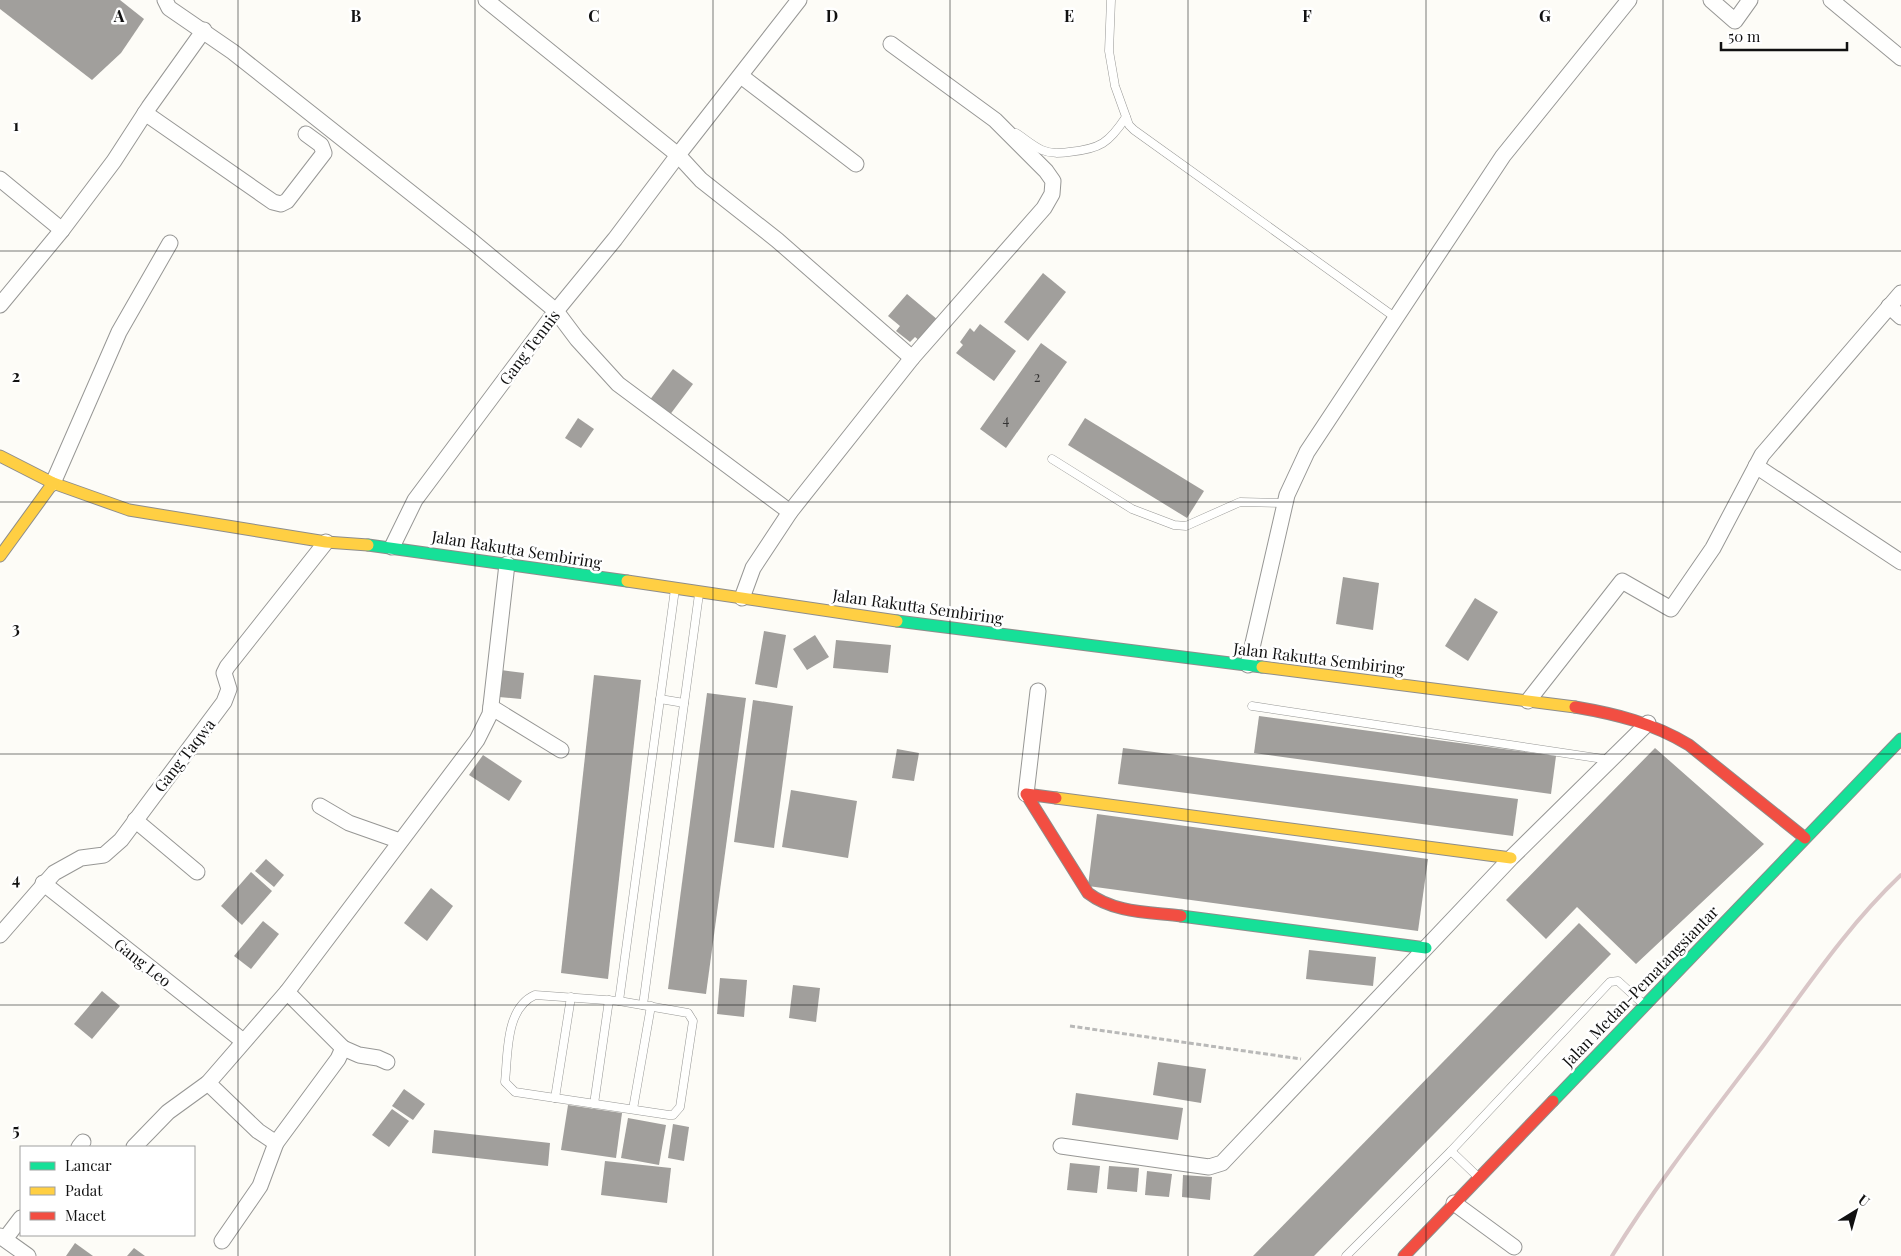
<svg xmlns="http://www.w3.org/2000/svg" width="1901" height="1256" font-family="'Playfair Display',serif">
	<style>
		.building { fill: #a19f9c }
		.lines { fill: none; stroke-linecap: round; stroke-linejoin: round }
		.lane-casing { stroke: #979795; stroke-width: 9 }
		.street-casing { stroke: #979795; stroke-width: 17 }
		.fast-casing { stroke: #8e8d8b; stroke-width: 13 }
		.slow-casing { stroke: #8e8d8b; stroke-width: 13 }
		.jam-casing { stroke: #8e8d8b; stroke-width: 13 }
		.path { stroke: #b9b9b8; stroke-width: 3; stroke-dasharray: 5 2.5; stroke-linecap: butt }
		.lane { stroke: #fffffe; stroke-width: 8 }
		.street { stroke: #fffffe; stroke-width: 15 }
		.fast { stroke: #16e098; stroke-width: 11 }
		.slow { stroke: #ffcf43; stroke-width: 11 }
		.jam { stroke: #f24e42; stroke-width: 11 }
		.rail { stroke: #d9c6c7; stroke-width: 4 }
		.grid { fill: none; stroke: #111; stroke-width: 1; stroke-opacity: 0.55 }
		.labels { text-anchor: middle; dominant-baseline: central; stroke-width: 5; stroke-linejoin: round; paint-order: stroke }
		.number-label { font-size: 14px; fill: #353434 }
		.street-label { font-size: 16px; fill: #111; stroke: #fff }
		.grid-label { font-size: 16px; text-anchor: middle; font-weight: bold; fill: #111; stroke: #fff; stroke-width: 5; stroke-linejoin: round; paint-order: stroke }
	</style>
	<rect width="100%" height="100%" fill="#fdfcf7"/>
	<!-- building -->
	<g class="building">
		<path d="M0 0H120L144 19 121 53 92 80 0 9Z"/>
		<path d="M1043 273 1066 292 1028 341 1004 322Z"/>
		<path d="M907 294 938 320 920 341 915 337 910 342 896 331 900 326 888 316Z"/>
		<path d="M980 324 1016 351 994 381 956 353 963 345 960 342 970 328 974 332Z"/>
		<path d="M1041 343 1067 362 1006 448 980 429Z"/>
		<path d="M673 369 693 384 669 416 649 401Z"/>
		<path d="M578 418 594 429 581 448 565 438Z"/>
		<path d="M1085 418 1204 491 1187 518 1068 445Z"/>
		<path d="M1343 577 1379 583 1373 630 1336 624Z"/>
		<path d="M1475 598 1498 612 1468 661 1445 646Z"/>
		<path d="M764 631 786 635 777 688 755 684Z"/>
		<path d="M815 635 829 657 807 670 793 649Z"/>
		<path d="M836 640 891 645 888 673 833 668Z"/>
		<path d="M501 670 524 673 521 699 499 697Z"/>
		<path d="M594 675 641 680 608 979 561 973Z"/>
		<path d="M707 693 746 698 706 994 668 989Z"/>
		<path d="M753 700 793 706 774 848 734 842Z"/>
		<path d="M1259 716 1556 756 1551 794 1254 753Z"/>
		<path d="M1123 748 1518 799 1513 836 1118 784Z"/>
		<path d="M1655 748 1764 844 1636 964 1577 907 1546 939 1506 900Z"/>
		<path d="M897 749 919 753 914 781 892 778Z"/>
		<path d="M483 755 522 781 509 801 469 775Z"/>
		<path d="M791 790 857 801 848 858 782 847Z"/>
		<path d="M1097 814 1428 859 1418 931 1088 886Z"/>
		<path d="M266 859 284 875 274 887 255 871Z"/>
		<path d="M251 872 272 891 242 925 221 906Z"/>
		<path d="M431 888 453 906 427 941 404 923Z"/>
		<path d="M263 921 279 934 251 969 234 956Z"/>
		<path d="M1579 923 1611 954 1314 1256H1253Z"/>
		<path d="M1309 950 1376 957 1373 986 1306 979Z"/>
		<path d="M720 978 747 980 744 1017 717 1014Z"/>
		<path d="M793 985 820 988 816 1022 789 1018Z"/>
		<path d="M102 991 120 1006 92 1039 74 1024Z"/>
		<path d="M1158 1062 1206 1069 1201 1103 1153 1095Z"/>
		<path d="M404 1089 425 1104 413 1120 392 1106Z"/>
		<path d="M1076 1093 1183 1108 1178 1140 1072 1125Z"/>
		<path d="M568 1105 622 1113 616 1158 561 1150Z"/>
		<path d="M392 1109 409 1121 389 1147 372 1135Z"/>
		<path d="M628 1118 666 1125 659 1165 621 1158Z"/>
		<path d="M673 1124 689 1127 684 1161 668 1158Z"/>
		<path d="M434 1130 550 1143 548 1166 432 1153Z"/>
		<path d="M605 1161 671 1168 667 1203 601 1195Z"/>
		<path d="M1070 1163 1100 1166 1097 1193 1067 1190Z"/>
		<path d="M1109 1166 1139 1168 1137 1192 1107 1189Z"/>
		<path d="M1147 1171 1172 1174 1169 1197 1145 1195Z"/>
		<path d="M1183 1175 1212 1177 1210 1200 1182 1197Z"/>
		<path d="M75 1243 93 1256H66Z"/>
		<path d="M134 1248 145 1256H127Z"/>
	</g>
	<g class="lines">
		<defs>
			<g id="lane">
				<path d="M1111 0 1109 51 1115 86 1129 125 1134 130 1396 318"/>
				<path d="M1016 133C1024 138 1033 146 1042 150 1051 154 1060 153 1069 152 1100 149 1109 143 1126 117"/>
				<path d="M1052 459 1132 509 1174 525 1186 526 1240 502 1285 503"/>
				<path d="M660 699 684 703"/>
				<path d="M1252 706 1610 760"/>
				<path d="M535 995 619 1001 688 1013 693 1021 680 1107 673 1115H669L515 1092 505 1082C508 1055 505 1008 535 995Z"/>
				<path d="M619 1001 675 589"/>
				<path d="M643 1005 699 594"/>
				<path d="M555 1098 571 997"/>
				<path d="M594 1104 609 1000"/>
				<path d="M633 1109 651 1006"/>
				<path d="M1451 1151 1475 1174"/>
				<path d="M1346 1256 1451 1151 1610 982 1618 981 1641 1002"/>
			</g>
			<g id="street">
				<path d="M165 0 169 8 233 52 473 242 556 311 577 339 618 384 790 512"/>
				<path d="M799 0 678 155 701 180 777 240 912 358"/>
				<path d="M1711 0 1735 21 1750 0"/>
				<path d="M1831 0 1901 58"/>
				<path d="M741 76 856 164"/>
				<path d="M145 113 273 202 281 204 287 201 324 153 321 145 306 134"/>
				<path d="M0 179 62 230"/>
				<path d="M0 305 62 230 114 161 149 107 204 30"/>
				<path d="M1889 306 1901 317"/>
				<path d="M1756 466 1901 562"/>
				<path d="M53 483 119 332 170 243"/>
				<path d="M392 547 415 500 556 311 615 239 678 155 486 0"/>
				<path d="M742 598 753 568 790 512 912 358 1044 208 1052 194 1053 181 1046 171 995 120 891 44"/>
				<path d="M1248 665 1287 495 1307 452 1503 156 1629 0"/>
				<path d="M1528 701 1622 581 1671 609 1713 548 1762 455 1901 293"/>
				<path d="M491 707 561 750"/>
				<path d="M1026 794 1038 691"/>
				<path d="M320 806 349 823 400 841"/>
				<path d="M135 820 197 872"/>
				<path d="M43 883 243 1041"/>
				<path d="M0 935 54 873 81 858 104 855 121 840 224 702 229 689 224 673 227 667 326 542"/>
				<path d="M343 1048 359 1055 378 1058 387 1062"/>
				<path d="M208 1083 258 1131 276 1143"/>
				<path d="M1061 1146 1209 1167 1222 1163 1511 858 1648 723"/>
				<path d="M79 1147 83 1142"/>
				<path d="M134 1147 168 1112 208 1083 287 992 477 740 490 714 507 564"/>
				<path d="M1454 1203 1514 1247"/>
				<path d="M0 1236 28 1256"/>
				<path d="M5 1239 21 1218"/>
				<path d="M222 1241 260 1186 276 1143 338 1059 343 1048 287 992"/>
			</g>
			<g id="fast">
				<path d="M368 545 627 581"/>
				<path d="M897 621 1262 667"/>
				<path d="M1181 916 1426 948"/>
				<path d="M1553 1101 1901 739"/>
			</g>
			<g id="slow">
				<path d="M0 456 53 483 129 510 326 542 368 545"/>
				<path d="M0 556 53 483"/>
				<path d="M627 581 897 621"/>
				<path d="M1262 667 1575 707"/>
				<path d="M1056 798 1511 858"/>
			</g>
			<g id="jam">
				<path d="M1575 707C1616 714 1653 723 1689 745L1805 838"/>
				<path d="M1056 798 1026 794 1088 893C1114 913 1149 912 1181 916"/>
				<path d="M1404 1256 1553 1101"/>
			</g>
		</defs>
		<!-- lane casing -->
		<use href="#lane" class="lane-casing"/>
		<!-- street casing -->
		<use href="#street" class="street-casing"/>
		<!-- fast casing -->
		<use href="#fast" class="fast-casing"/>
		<!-- slow casing -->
		<use href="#slow" class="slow-casing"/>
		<!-- jam casing -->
		<use href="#jam" class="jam-casing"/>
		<!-- path -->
		<path class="path" d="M1070 1026 1301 1059"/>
		<!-- lane -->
		<use href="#lane" class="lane"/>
		<!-- street -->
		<use href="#street" class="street"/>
		<!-- fast -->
		<use href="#fast" class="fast"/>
		<!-- slow -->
		<use href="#slow" class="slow"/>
		<!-- jam -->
		<use href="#jam" class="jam"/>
		<!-- rail -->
		<path class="rail" d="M1612 1256C1657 1183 1711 1115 1763 1046 1806 988 1848 925 1901 875"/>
	</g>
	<!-- grid -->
	<path class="grid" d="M238 0V1256M475 0V1256M713 0V1256M950 0V1256M1188 0V1256M1426 0V1256M1663 0V1256M0 251H1901M0 502H1901M0 754H1901M0 1005H1901"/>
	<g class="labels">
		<!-- number labels -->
		<g class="number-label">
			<text x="1037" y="376">2</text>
			<text x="1006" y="419">4</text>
		</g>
		<!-- street labels -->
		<g class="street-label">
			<text transform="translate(529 347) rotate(-53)">Gang Tennis</text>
			<text transform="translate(517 549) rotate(9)">Jalan Rakutta Sembiring</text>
			<text transform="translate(918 606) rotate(8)">Jalan Rakutta Sembiring</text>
			<text transform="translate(1319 658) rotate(7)">Jalan Rakutta Sembiring</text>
			<text transform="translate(184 755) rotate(-52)">Gang Taqwa</text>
			<text transform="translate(143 962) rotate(38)">Gang Leo</text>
			<text transform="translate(1640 986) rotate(-46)">Jalan Medan-Pematangsiantar</text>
		</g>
	</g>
	<g class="grid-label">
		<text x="119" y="22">A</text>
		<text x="356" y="22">B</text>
		<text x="594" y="22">C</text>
		<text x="832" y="22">D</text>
		<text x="1069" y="22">E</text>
		<text x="1307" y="22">F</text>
		<text x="1545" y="22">G</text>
		<text x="16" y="131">1</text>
		<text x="16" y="382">2</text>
		<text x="16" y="634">3</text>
		<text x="16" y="885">4</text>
		<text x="16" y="1136">5</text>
	</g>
	<!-- legend -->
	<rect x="20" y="1146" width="175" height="90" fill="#ffffff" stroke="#a0a0a0"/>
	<rect x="30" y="1162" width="25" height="8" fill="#16e098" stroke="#a0a0a0"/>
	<text x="65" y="1171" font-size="15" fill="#111111">Lancar</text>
	<rect x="30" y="1187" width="25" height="8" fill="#ffcf43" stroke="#a0a0a0"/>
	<text x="65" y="1196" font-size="15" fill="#111111">Padat</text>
	<rect x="30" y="1212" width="25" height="8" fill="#f24e42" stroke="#a0a0a0"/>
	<text x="65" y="1221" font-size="15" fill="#111111">Macet</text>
	<!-- north arrow -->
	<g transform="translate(1856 1211) rotate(37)" stroke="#ffffff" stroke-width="4" paint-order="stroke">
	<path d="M0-4L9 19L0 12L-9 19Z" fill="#111111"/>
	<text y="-8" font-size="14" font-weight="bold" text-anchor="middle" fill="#111111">U</text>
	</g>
	<!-- scale -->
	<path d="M1721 42v8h126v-8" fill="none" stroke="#111111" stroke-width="2.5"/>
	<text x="1728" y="42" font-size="15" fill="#111111" stroke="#ffffff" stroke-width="4" paint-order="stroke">50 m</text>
</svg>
